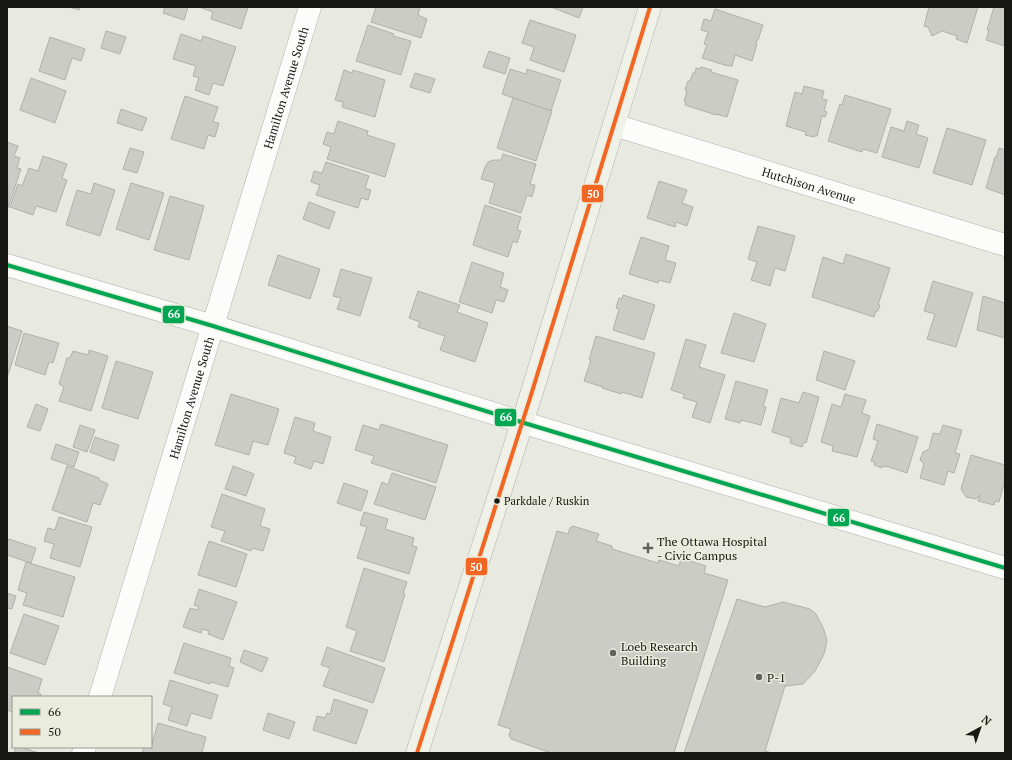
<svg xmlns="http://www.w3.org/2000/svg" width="1012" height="760" font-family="'PT Serif',serif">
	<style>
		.building { fill: #cbccc6; stroke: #b0b1ab }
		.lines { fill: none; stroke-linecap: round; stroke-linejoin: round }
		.street-casing { stroke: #aeafa9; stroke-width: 23 }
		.secondary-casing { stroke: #aeafa9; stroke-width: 23 }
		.street { stroke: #fcfcfb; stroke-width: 22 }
		.secondary { stroke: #f0f2ea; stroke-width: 22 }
		.bus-1-casing { stroke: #eaedde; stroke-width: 7 }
		.bus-2-casing { stroke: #eaedde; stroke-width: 7 }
		.bus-1 { stroke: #00a651; stroke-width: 4 }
		.bus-2 { stroke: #f26522; stroke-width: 4 }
		.bus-dot { fill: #171813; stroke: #eaedde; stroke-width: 1.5 }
		.poi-dot { fill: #60625b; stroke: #eaedde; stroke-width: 1.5 }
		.labels { text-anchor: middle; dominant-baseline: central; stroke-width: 3; stroke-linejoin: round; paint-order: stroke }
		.bus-label { font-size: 11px; fill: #171813; stroke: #eaedde; text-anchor: start }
		.street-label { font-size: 12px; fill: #171813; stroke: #eaedde }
		.poi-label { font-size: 12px; fill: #171813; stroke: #eaedde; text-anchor: start }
		.line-badge { stroke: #eaedde; stroke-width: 1.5 }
		.badge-label { font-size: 11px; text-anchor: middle; font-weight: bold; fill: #fff }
	</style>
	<rect width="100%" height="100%" fill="#e8eae2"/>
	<!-- building -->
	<g class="building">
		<path d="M69 7H80L79 10Z"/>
		<path d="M165 7H188L184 20 163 13Z"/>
		<path d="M199 7H248L241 29 211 19 213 12Z"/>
		<path d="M376 7H420L418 15 427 19 421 38 371 22Z"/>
		<path d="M551 7H583L579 18Z"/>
		<path d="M929 7H978L967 43 956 39 957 36 942 31 932 36 928 27 924 26Z"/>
		<path d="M994 7H1005V46L986 40 989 30H987Z"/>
		<path d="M715 9 763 25 758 40H757L756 43 757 44 752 61 735 55 732 66H728L702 58 707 45 704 44 708 32 701 30 704 19 711 21Z"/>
		<path d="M530 20 576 35 564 72 530 60 534 47 522 43Z"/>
		<path d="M368 25 394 34 393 36 411 41 401 75 356 61Z"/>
		<path d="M106 31 126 37 120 54 101 48Z"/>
		<path d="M181 34 201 41 203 36 236 47 223 86 213 83 209 95 195 90 199 78 193 76 196 66 173 59Z"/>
		<path d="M50 37 85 49 81 61 72 58 65 80 39 71Z"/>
		<path d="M489 51 510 58 505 74 483 67Z"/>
		<path d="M701 67 712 70 711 72 738 80 727 117 716 114V115L685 105 686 101H684L687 91 685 90 688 81H690L693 73H695L696 68 700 69Z"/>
		<path d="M510 69 526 74 527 69 561 80 551 111 502 94Z"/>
		<path d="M344 70 352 73 353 70 385 80 375 117 342 107 343 102 335 100Z"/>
		<path d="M415 73 435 79 430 93 410 87Z"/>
		<path d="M31 78 66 91 55 123 20 110Z"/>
		<path d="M804 86 824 91 822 99 827 100 824 111 827 112 825 117 822 116 817 136H815L814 137 805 135 806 132 786 126 795 92 802 94Z"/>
		<path d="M845 95 891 109 877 153 863 149 862 152 828 141 840 104 842 105Z"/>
		<path d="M185 96 218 107 213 122 219 123 215 137 208 135 204 149 171 139Z"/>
		<path d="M513 98 552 111 536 161 497 148Z"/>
		<path d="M121 109 147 118 142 131 117 123Z"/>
		<path d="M338 121 368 131 367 135 395 144 385 177 327 159 331 147 323 144 327 132 334 134Z"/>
		<path d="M907 121 919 125 916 134 928 138 919 168 882 157 891 127 904 131Z"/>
		<path d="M947 128 986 140 972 185 933 173Z"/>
		<path d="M7 142 18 146 14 156 20 158 17 168 21 169 8 208Z"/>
		<path d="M130 148 144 152 137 173 123 169Z"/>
		<path d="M999 148 1005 150V195L986 188 995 157 996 158Z"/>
		<path d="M503 154 536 164 530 184 535 185 532 197 527 195 521 213 489 203 495 183 481 179 485 167 488 162 493 160H501Z"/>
		<path d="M43 156 67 164 62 178 67 180 56 212 36 206 33 215 10 207 18 184 22 186 29 168 38 171Z"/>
		<path d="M326 162 369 176 365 188 371 190 368 200 361 198 358 208 316 195 320 185 311 182 314 171 322 173Z"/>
		<path d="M659 181 687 190 682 203 693 207 687 226 676 222 675 227 647 218Z"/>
		<path d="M94 183 115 190 100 236 66 225 77 190 91 194Z"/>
		<path d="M131 183 164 193 149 240 116 229Z"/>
		<path d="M170 196 204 206 189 260 154 250Z"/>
		<path d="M309 202 335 212 329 229 303 219Z"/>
		<path d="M485 205 521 217 517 230 521 231 517 243 513 241 508 257 473 245Z"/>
		<path d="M758 226 795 236 785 271 775 268 770 286 751 280 757 262 748 259Z"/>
		<path d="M641 237 669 246 665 260 676 263 670 283 659 280 658 283 629 274Z"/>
		<path d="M846 254 890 268 878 305H880L878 311H876L874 317 812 297 823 257 843 264Z"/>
		<path d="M278 255 320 269 310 299 268 285Z"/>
		<path d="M472 262 504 273 500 287 508 290 504 302 496 300 492 313 459 302Z"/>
		<path d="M341 269 372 278 360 316 337 309 341 298 333 296Z"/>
		<path d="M933 281 973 293 956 347 927 339 935 314 924 311Z"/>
		<path d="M418 291 460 305 457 312 488 323 475 362 440 350 445 336 418 327 420 322 409 318Z"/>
		<path d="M623 295 655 305 644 340 613 330 619 309 616 308 619 298 622 299Z"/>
		<path d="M983 296 1005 303V338L977 330Z"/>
		<path d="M734 313 766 324 754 362 721 353Z"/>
		<path d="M7 326 22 331 8 375H7Z"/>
		<path d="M24 333 59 343 53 363 49 362 45 375 15 365Z"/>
		<path d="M596 336 655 353 642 398 622 392 621 394 602 388 603 387 584 381 591 360H589Z"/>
		<path d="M686 339 706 345 699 367 725 375 710 423 692 417 697 402 683 398 684 394 671 390Z"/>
		<path d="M89 350 108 356 91 411 59 401 64 387 59 384 67 358H70L73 351 88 355Z"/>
		<path d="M824 351 855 361 845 390 816 380Z"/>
		<path d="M116 361 153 372 138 419 102 408Z"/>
		<path d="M736 381 768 390 763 406 766 407 761 425 741 420 740 423 725 419Z"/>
		<path d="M803 392 819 397 806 443 804 442 802 447 790 443 791 438 772 432 781 398 799 403Z"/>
		<path d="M231 394 279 409 268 445 253 441 249 455 215 445Z"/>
		<path d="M845 394 866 400 862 413 870 416 857 457 832 451 833 446 821 442 832 404 841 407Z"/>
		<path d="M36 404 48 409 40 431 27 427Z"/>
		<path d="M295 417 315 423 313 431 331 437 323 464 314 461 311 469 294 463 296 457 284 453Z"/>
		<path d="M381 424 448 445 436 483 371 463 374 456 355 450 363 425 379 430Z"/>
		<path d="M877 424 918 437 907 473 889 467 883 466 882 468 874 465 875 462 871 461 878 441 873 439Z"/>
		<path d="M80 425 95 430 87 452 73 447Z"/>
		<path d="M943 425 962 430 955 453 960 454 954 473 948 471 944 485 920 478 924 464 920 460 923 452 929 449 933 433 940 434Z"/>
		<path d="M95 437 119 445 114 461 90 452Z"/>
		<path d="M56 444 79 452 74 467 51 459Z"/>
		<path d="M971 455 1005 465V480L999 502 995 501 994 505 978 501 980 495 976 499 966 497 961 489Z"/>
		<path d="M67 466 99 478V480L108 484 100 505 93 503 87 522 52 510Z"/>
		<path d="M233 466 254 474 246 496 225 489Z"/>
		<path d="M392 473 436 487 425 520 374 504 382 482 388 485Z"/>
		<path d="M344 483 368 491 361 511 337 503Z"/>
		<path d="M222 494 265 509 260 526 270 529 263 551 252 548 251 551 221 541 225 531 211 527Z"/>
		<path d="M364 512 388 519 385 529 414 538 412 546 417 547 409 574 357 558 367 527 360 525Z"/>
		<path d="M59 517 92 527 80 567 50 558 54 544 44 541 48 528 55 530Z"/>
		<path d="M573 526 599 534 596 541 612 546V549L658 563 659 560 679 566 681 558 706 566 704 573 728 580 674 753H551L511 739 509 735 511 729 498 725 557 531 568 534 570 528Z"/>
		<path d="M9 539 36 548 31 563 7 555V544Z"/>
		<path d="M209 541 247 554 236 587 198 575Z"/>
		<path d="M26 562 75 577 63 617 23 605 27 593 18 590Z"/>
		<path d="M364 568 407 582 403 593 405 594 384 662 350 651 357 631 346 627Z"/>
		<path d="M199 589 237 602 223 640 208 634 209 631 202 629 201 633 183 627 190 608 198 610 199 607 194 605Z"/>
		<path d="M7 593 16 596 12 609 7 608Z"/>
		<path d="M737 599 765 607 783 602 810 609 816 614 824 630 827 641 824 654 815 671 803 684 785 686 765 751 772 753H684Z"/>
		<path d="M24 614 59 626 45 665 10 653Z"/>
		<path d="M184 643 231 658 229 666 234 668 228 687 211 682 210 684 174 673Z"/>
		<path d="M327 647 385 668 373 703 323 686 330 668 321 665Z"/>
		<path d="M244 650 268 658 262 672 240 662Z"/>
		<path d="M7 667 42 679 38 693 41 694 40 697H13V712L7 710Z"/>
		<path d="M170 680 218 695 211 719 191 713 187 726 168 720 172 707 163 704Z"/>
		<path d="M334 699 368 710 356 744 313 730 317 716 325 718 327 713 330 714Z"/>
		<path d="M268 713 295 722 289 739 263 730Z"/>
		<path d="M158 723 206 737 202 753H142L144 747H151Z"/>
		<path d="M16 747H20L39 753H14Z"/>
	</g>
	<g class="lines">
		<defs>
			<g id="street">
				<path id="s1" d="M614 125 1005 245"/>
				<path d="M7 265 213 326 521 422 1005 568"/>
				<path id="s2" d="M100 697 310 7"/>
				<path d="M83 753 85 747"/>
			</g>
			<path id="secondary" d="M417 753 531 395 650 7"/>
		</defs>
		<!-- street casing -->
		<use href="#street" class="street-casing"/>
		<!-- secondary casing -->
		<use href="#secondary" class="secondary-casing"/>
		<!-- street -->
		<use href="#street" class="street"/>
		<!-- secondary -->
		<use href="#secondary" class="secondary"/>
		<defs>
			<path id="bus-1" d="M7 265 213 326 521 422 1005 568"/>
			<path id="bus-2" d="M417 753 531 395 650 7"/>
		</defs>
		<!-- bus-1 casing -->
		<use href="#bus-1" class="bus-1-casing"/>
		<!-- bus-2 casing -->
		<use href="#bus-2" class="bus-2-casing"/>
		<!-- bus-1 -->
		<use href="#bus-1" class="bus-1"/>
		<!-- bus-2 -->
		<use href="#bus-2" class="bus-2"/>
	</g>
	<!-- markers -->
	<circle class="bus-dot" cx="497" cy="501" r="3.5"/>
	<g class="poi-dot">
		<path d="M646 542h4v4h4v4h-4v4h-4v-4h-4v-4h4z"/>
		<circle cx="613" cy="653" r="4"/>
		<circle cx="759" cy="677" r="4"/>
	</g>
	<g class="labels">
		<!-- bus labels -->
		<g class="bus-label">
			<text x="504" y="501">Parkdale / Ruskin</text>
		</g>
		<!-- street labels -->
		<g class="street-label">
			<text stroke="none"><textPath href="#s2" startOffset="637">Hamilton Avenue South</textPath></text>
			<text stroke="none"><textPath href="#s1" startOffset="204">Hutchison Avenue</textPath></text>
			<text stroke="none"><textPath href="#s2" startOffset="313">Hamilton Avenue South</textPath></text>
		</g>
		<!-- poi labels -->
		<g class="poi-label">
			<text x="657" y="541">The Ottawa Hospital<tspan x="657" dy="14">- Civic Campus</tspan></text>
			<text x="621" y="646">Loeb Research<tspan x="621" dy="14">Building</tspan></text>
			<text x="767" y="677">P-1</text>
		</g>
	</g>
	<g class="line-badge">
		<rect x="581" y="184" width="23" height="19" rx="4" fill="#f26522"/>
		<rect x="162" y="305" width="23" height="19" rx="4" fill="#00a651"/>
		<rect x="494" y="408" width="23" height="19" rx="4" fill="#00a651"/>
		<rect x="827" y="508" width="23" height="19" rx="4" fill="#00a651"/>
		<rect x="465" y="557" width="23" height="19" rx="4" fill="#f26522"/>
	</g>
	<g class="badge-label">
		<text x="593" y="198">50</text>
		<text x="174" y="318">66</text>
		<text x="506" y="421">66</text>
		<text x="839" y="522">66</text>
		<text x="476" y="571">50</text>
	</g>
	<!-- border -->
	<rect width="1012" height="760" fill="none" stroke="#171813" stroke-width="16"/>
	<!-- legend -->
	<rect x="12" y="696" width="140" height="52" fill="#eaedde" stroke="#96988d"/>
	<rect x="20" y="709" width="20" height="6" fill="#00a651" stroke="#96988d"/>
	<text x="48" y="716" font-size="12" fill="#171813">66</text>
	<rect x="20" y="729" width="20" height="6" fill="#f26522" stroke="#96988d"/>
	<text x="48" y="736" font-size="12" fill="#171813">50</text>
	<!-- north arrow -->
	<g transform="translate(980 728) rotate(40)" stroke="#eaedde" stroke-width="3" paint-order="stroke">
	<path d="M0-3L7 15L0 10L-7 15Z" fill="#171813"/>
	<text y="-6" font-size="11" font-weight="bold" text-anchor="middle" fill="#171813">N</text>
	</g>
</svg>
